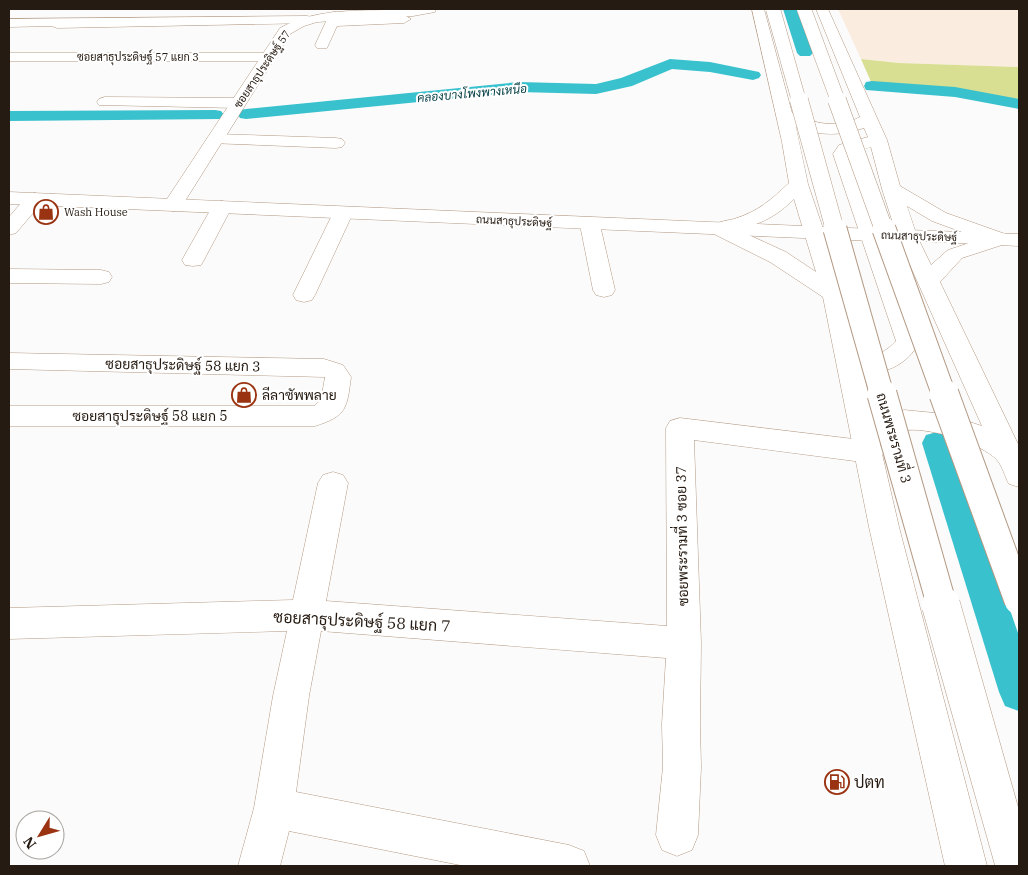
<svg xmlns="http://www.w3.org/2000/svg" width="1028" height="875" font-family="'IBM Plex Serif',Sarabun,serif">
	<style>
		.built { fill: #fbece0 }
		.green { fill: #d9df92 }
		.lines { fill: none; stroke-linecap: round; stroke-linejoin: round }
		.canal { fill: #39c1ce; fill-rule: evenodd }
		.minor-casing { stroke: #b39881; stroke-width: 1 }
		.tertiary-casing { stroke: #b39881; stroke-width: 1 }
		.secondary-casing { stroke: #b39881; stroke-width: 1 }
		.primary-casing { stroke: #b39881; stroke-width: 1 }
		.minor { fill: #fff; fill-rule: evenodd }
		.tertiary { fill: #fff; fill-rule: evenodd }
		.secondary { fill: #fff; fill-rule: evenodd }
		.primary { fill: #fff; fill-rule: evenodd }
		.primary-bridge-far4-casing { stroke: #b39881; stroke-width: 15; stroke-linecap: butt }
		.primary-bridge-far3-casing { stroke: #b39881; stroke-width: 19; stroke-linecap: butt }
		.primary-bridge-far2-casing { stroke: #b39881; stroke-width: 25; stroke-linecap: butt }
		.primary-bridge-far1-casing { stroke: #b39881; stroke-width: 31; stroke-linecap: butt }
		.primary-bridge-casing { stroke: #b39881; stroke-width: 39; stroke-linecap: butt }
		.primary-bridge-far4 { stroke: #fff; stroke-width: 14 }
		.primary-bridge-far3 { stroke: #fff; stroke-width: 18 }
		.primary-bridge-far2 { stroke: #fff; stroke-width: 23 }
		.primary-bridge-far1 { stroke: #fff; stroke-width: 29 }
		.primary-bridge { stroke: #fff; stroke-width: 38 }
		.labels { text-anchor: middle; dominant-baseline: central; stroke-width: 4; stroke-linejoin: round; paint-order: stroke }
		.far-street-label { font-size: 11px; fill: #261b12; stroke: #fff }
		.far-poi-label { font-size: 11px; fill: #261b12; stroke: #fff; text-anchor: start }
		.far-water-label { font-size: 12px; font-style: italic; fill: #003d43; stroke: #fff }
		.street-label { font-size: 14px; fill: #261b12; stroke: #fff }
		.poi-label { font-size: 14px; fill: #261b12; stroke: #fff; text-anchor: start }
		.near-street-label { font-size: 16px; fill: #261b12; stroke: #fff }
		.near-poi-label { font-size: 16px; fill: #261b12; stroke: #fff; text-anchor: start }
	</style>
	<rect width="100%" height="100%" fill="#fbfbfb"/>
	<!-- built -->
	<path class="built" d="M838 9H1019V67L899 63 861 59Z"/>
	<!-- green -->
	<path class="green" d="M861 59 899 63 1019 67V100L872 84Z"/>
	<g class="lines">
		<!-- canal -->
		<g class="canal">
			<path d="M783 9H797L813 53 810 56H800L797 53Z"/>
			<path d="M670 59 710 62 759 72 761 75 759 78 753 80 710 72 672 69 632 86 596 94 519 92 246 119 240 118 237 114 240 110 246 109 519 82 596 84 621 78Z"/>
			<path d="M872 81 955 87 1019 99V109L955 97 866 90 864 86 866 82Z"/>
			<path d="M215 110 221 111 224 115 221 119 9 121V111Z"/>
			<path d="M937 432 948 435 952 443 1019 636V711L1005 706 999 692 922 443 926 435Z"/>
		</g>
		<defs>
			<g id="minor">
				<path d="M335 12 340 13 341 18 404 15 411 19 404 23 337 26 327 48H317L315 45 330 13Z"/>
				<path d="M307 16 312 17 314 20 312 23 57 28 52 26 9 27V19Z"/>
				<path d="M9 53H268L273 54 275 57 273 60 268 61H9Z"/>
				<path d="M105 97 238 98 244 100 246 103 244 106 238 108 99 105 97 102 99 99Z"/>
				<path d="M216 134 336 138 342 139 345 143 342 147 336 148 210 143 207 139 210 135Z"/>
				<path d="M222 201 229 203 232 207 204 260 201 265 193 266 185 265 182 260 212 207 215 203Z"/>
				<path d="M343 207 350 209 353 213 315 295 312 300 304 302 296 300 293 295 333 213 336 209Z"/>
				<path d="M590 219 597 221 600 225 615 290 612 295 604 297 596 295 593 290 580 225 583 221Z"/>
				<path d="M9 269 101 270 109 272 112 277 109 282 101 284 9 283Z"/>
				<path d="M9 353 324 359 343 365 351 377C347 408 347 416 315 426H9V406H314L321 400 325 377 9 369Z"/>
				<path d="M680 418 870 441 880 445 884 452 880 459 870 463 694 440 701 643 700 724 701 767 698 835 692 850 677 856 662 850 656 835 663 767 662 724 666 658 321 631 309 696 296 792 569 845 584 851 590 866H465L289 831 280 866H238L254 808 273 696 287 631 9 639V608L293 600 318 483 323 475 333 472 343 475 348 483 326 601 667 626 666 428 670 421Z"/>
			</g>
			<g id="tertiary">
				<path d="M409 9H436L435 12 413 16 317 22 304 26 290 34 180 209 173 211 166 209 163 205 280 28C320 6 365 12 409 9Z"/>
				<path d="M35 193 42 195 45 199 16 233 9 235V217L28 195Z"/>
				<path d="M907 230 1019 234V246L900 240 897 236 900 232Z"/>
			</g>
			<path id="secondary" d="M9 192 896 230 903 232 906 236 903 240 896 242 9 204Z"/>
			<path id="primary" d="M752 9H764L792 113C814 124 837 129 860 117L816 9H828L887 140 900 186 946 213 1008 235 1011 239 1008 243 962 258 940 282 1019 446V487L1009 484C1005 477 1002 465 997 460 982 443 923 425 903 431 892 434 889 441 880 445L899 527 987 866H945L869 527 823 297 770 262 712 233 709 229C714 222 725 221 734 219 759 211 771 200 789 183L782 142ZM796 127C819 136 841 136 864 128L868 137 839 145 833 154 896 341C886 352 875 357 861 360L845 294 808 184ZM871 147 882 189 897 236 982 426 945 414 904 410 875 420 864 376C891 370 905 366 920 342L851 154ZM794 199 816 272 786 252 738 230C762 223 776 217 794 199ZM907 206 932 221 981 239 948 250 931 265 917 236Z"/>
		</defs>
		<!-- minor casing -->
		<use href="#minor" class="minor-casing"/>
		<!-- tertiary casing -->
		<use href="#tertiary" class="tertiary-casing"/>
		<!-- secondary casing -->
		<use href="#secondary" class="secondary-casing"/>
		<!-- primary casing -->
		<use href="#primary" class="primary-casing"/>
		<!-- minor -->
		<use href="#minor" class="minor"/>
		<!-- tertiary -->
		<use href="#tertiary" class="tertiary"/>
		<!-- secondary -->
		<use href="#secondary" class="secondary"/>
		<!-- primary -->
		<use href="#primary" class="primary"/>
		<defs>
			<g id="primary-bridge-far4">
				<path d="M773 9 799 101"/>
				<path d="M804 9 838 101"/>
			</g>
			<g id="primary-bridge-far3">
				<path d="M799 100 835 230"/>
				<path d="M837 100 884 230"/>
			</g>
			<g id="primary-bridge-far2">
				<path d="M835 229 882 395"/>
				<path d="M884 229 944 395"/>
			</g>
			<g id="primary-bridge-far1">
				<path d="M882 394 942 606"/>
				<path d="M944 394 1019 600"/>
			</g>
			<path id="primary-bridge" d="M941 605 1015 866"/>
		</defs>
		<!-- primary-bridge-far4 casing -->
		<use href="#primary-bridge-far4" class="primary-bridge-far4-casing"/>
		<!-- primary-bridge-far3 casing -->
		<use href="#primary-bridge-far3" class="primary-bridge-far3-casing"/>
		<!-- primary-bridge-far2 casing -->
		<use href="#primary-bridge-far2" class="primary-bridge-far2-casing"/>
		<!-- primary-bridge-far1 casing -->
		<use href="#primary-bridge-far1" class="primary-bridge-far1-casing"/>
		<!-- primary-bridge casing -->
		<use href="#primary-bridge" class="primary-bridge-casing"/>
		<!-- primary-bridge-far4 -->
		<use href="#primary-bridge-far4" class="primary-bridge-far4"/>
		<!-- primary-bridge-far3 -->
		<use href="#primary-bridge-far3" class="primary-bridge-far3"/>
		<!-- primary-bridge-far2 -->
		<use href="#primary-bridge-far2" class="primary-bridge-far2"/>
		<!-- primary-bridge-far1 -->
		<use href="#primary-bridge-far1" class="primary-bridge-far1"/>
		<!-- primary-bridge -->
		<use href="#primary-bridge" class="primary-bridge"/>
	</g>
	<!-- icons -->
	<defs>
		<symbol id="shop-ring" viewBox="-11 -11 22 22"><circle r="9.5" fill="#fff" stroke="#9a3311" stroke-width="1.5"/><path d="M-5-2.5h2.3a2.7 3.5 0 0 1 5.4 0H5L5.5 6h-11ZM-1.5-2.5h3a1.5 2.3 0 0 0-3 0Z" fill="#9a3311"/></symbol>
		<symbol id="fuel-ring" viewBox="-11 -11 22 22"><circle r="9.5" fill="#fff" stroke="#9a3311" stroke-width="1.5"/><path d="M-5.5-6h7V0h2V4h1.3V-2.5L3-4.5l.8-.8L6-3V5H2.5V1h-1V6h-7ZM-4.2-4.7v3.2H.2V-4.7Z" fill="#9a3311"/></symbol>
	</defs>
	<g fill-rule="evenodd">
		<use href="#shop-ring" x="32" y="198" width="28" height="28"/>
		<use href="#shop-ring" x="230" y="381" width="28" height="28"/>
		<use href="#fuel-ring" x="823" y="768" width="28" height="28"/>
	</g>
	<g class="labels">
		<!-- far-street labels -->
		<g class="far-street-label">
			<text x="138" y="57">ซอยสาธุประดิษฐ์ 57 แยก 3</text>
			<text transform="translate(262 69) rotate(-56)">ซอยสาธุประดิษฐ์ 57</text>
			<text transform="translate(514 221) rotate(3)">ถนนสาธุประดิษฐ์</text>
			<text transform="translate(919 236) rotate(2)">ถนนสาธุประดิษฐ์</text>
		</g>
		<!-- far-poi labels -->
		<g class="far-poi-label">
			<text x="64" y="212">Wash House</text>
		</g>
		<!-- far-water labels -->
		<g class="far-water-label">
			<text transform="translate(472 93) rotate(-5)">คลองบางโพงพางเหนือ</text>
		</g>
		<!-- street labels -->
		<g class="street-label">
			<text transform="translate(183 365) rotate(1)">ซอยสาธุประดิษฐ์ 58 แยก 3</text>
			<text x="150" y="416">ซอยสาธุประดิษฐ์ 58 แยก 5</text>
			<text transform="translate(894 438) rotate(74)">ถนนพระรามที่ 3</text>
			<text transform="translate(682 536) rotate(-91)">ซอยพระรามที่ 3 ซอย 37</text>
		</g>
		<!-- poi labels -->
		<g class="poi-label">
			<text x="262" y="395">ลีลาซัพพลาย</text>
		</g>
		<!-- near-street labels -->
		<g class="near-street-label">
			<text transform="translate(362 621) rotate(3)">ซอยสาธุประดิษฐ์ 58 แยก 7</text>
		</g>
		<!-- near-poi labels -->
		<g class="near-poi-label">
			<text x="854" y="782">ปตท</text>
		</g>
	</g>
	<!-- border -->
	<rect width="1028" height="875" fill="none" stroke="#261b12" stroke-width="20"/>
	<!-- north arrow -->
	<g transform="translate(40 835) rotate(233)"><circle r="24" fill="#ffffff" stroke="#a8a4a0"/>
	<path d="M0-4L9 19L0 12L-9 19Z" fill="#9a3311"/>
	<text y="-8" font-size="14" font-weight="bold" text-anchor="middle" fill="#261b12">N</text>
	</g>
</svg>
